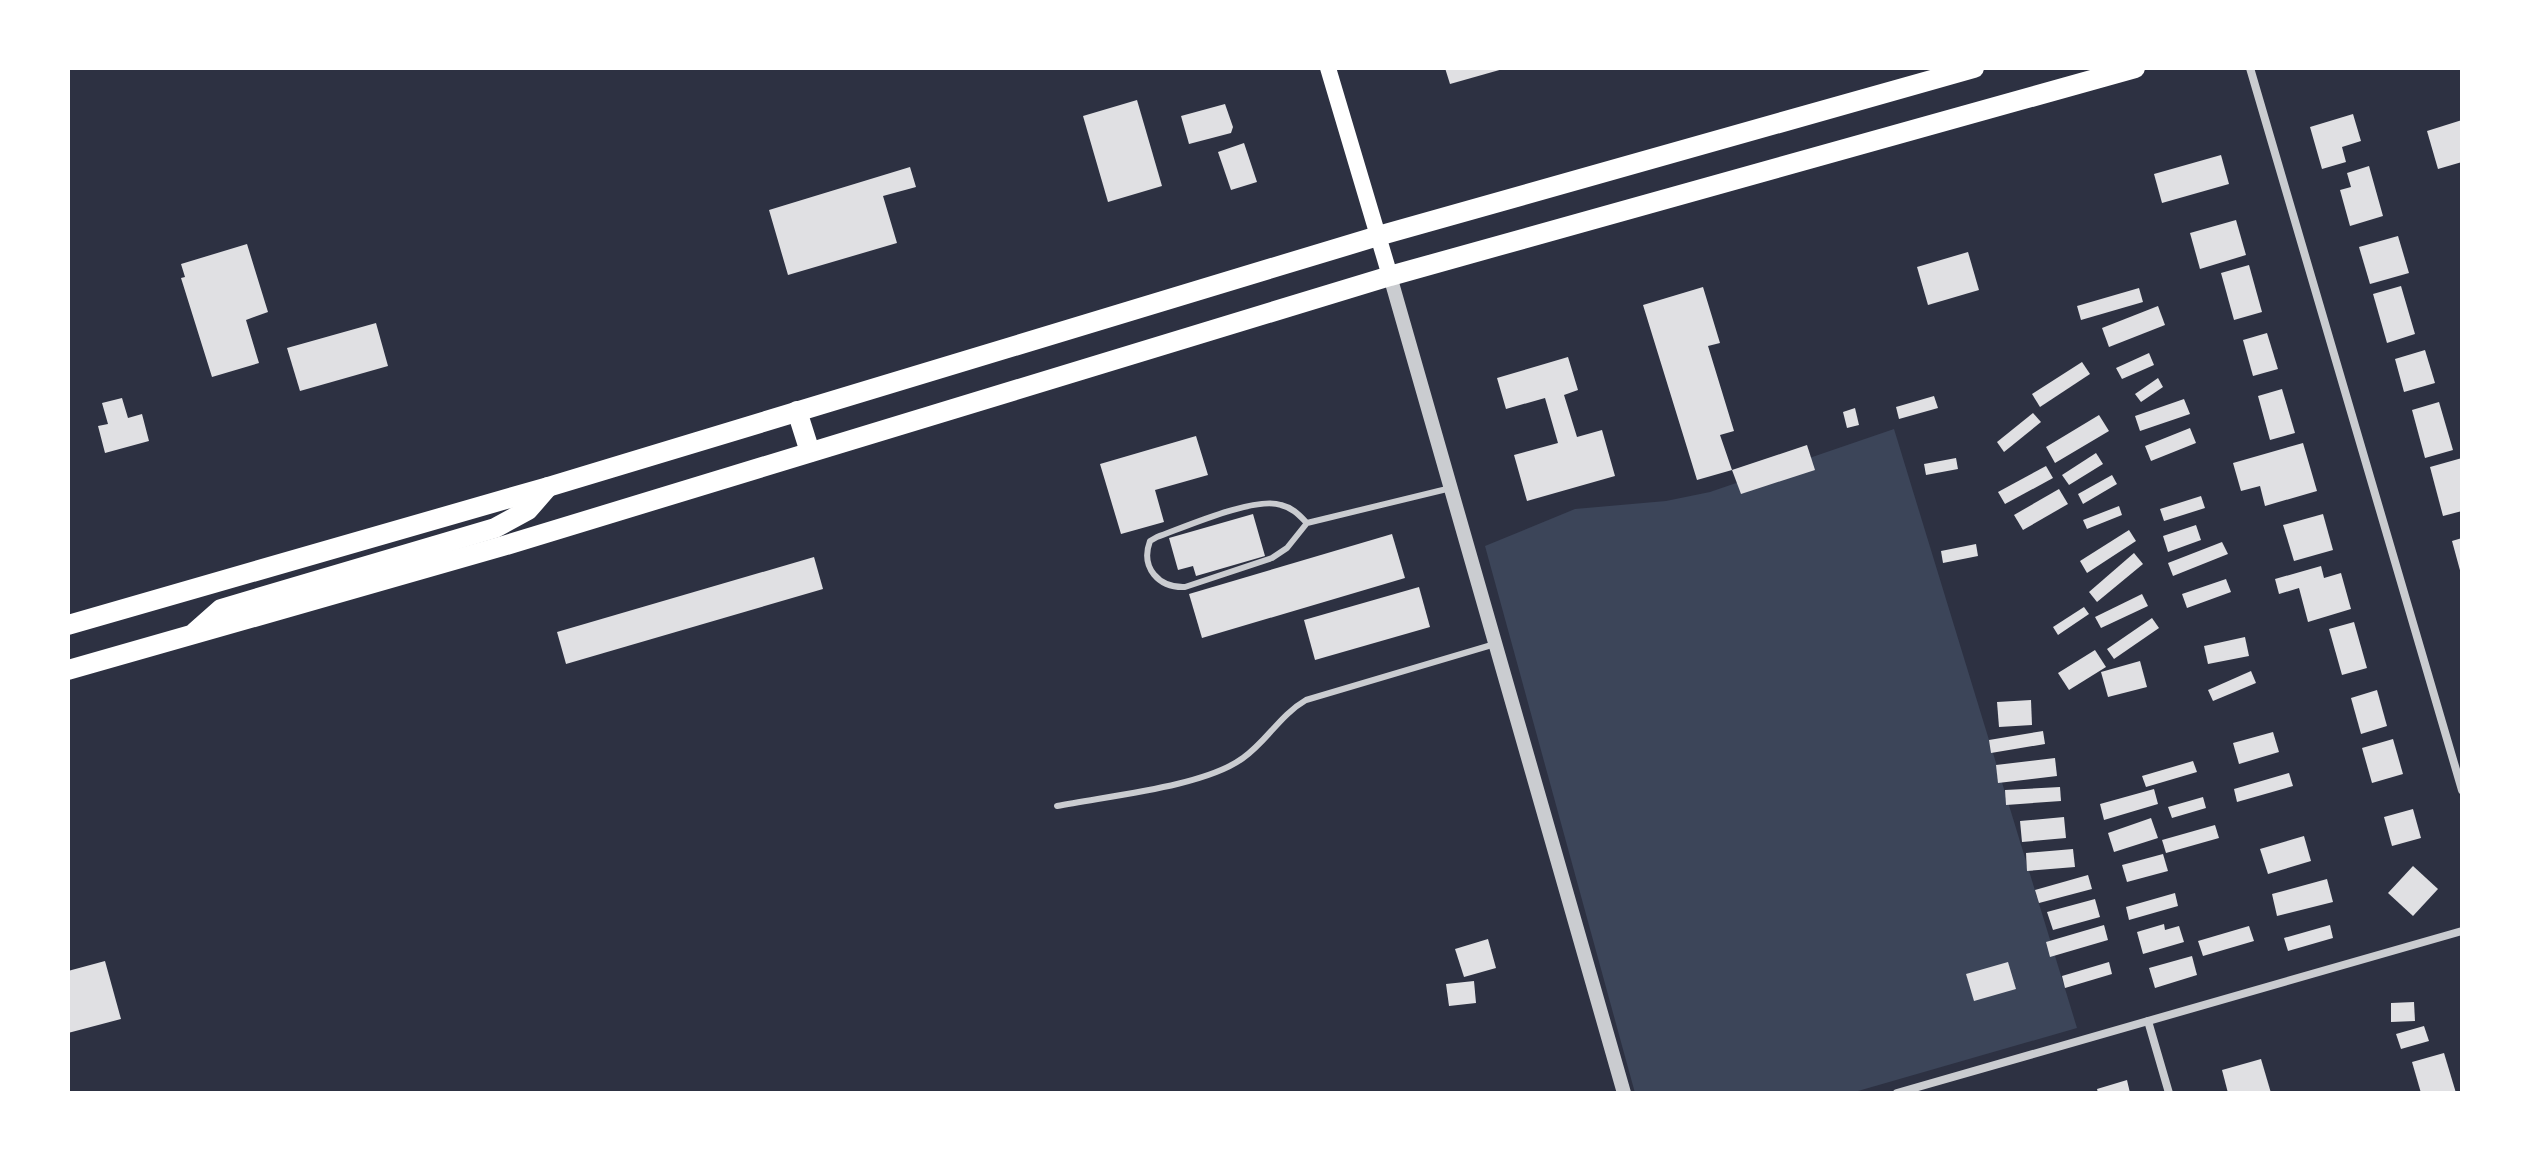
<svg xmlns="http://www.w3.org/2000/svg" width="2530" height="1161" font-family="'Titillium Web',sans-serif">
<rect width="100%" height="100%" fill="#2d3142"/>
<path fill="#3c4559" d="M1894,429l183,599 -226,65h-216l-150,-547 90,-37 91,-8 44,-9z"/>
<g fill="#e0e0e3">
<path d="M1445,68h58v1l-53,15z"/>
<path d="M1137,100l25,86 -54,16 -25,-86z"/>
<path d="M1225,104l8,23 -2,6 -42,11 -8,-28z"/>
<path d="M2353,114l8,27 -19,6 4,15 -24,7 -12,-42z"/>
<path d="M2462,120v42l-24,7 -11,-38z"/>
<path d="M1244,143l13,39 -26,8 -13,-38z"/>
<path d="M2221,155l8,29 -67,19 -8,-29z"/>
<path d="M2369,166l14,50 -33,10 -10,-36 11,-3 -4,-14z"/>
<path d="M910,167l6,20 -33,9 14,47 -109,32 -19,-65z"/>
<path d="M2236,220l10,35 -46,14 -10,-36z"/>
<path d="M2398,236l11,37 -39,11 -11,-37z"/>
<path d="M247,244l21,68 -22,8 13,43 -47,14 -31,-99 4,-1 -4,-13z"/>
<path d="M1968,252l11,38 -51,15 -11,-38z"/>
<path d="M2249,265l13,47 -28,8 -13,-47z"/>
<path d="M2401,286l14,48 -28,9 -14,-49z"/>
<path d="M1703,287l17,56 -12,3 26,85 -14,4 12,35 -35,10 -54,-175z"/>
<path d="M2139,288l4,14 -62,18 -4,-14z"/>
<path d="M2158,306l7,19 -56,22 -7,-19z"/>
<path d="M376,323l12,43 -88,25 -13,-43z"/>
<path d="M2267,333l11,36 -25,7 -10,-36z"/>
<path d="M2425,350l10,33 -31,9 -9,-33z"/>
<path d="M2149,353l5,12 -32,14 -6,-11z"/>
<path d="M1568,357l10,33 -14,5 13,42 25,-7 13,46 -88,25 -13,-46 44,-12 -13,-45 -39,11 -9,-31z"/>
<path d="M2082,362l8,12 -50,33 -8,-13z"/>
<path d="M2158,378l5,9 -22,15 -6,-8z"/>
<path d="M2282,389l13,44 -25,7 -12,-44z"/>
<path d="M1934,396l4,12 -39,11 -3,-12z"/>
<path d="M122,398l6,20 14,-4 7,27 -44,12 -7,-27 10,-2 -6,-21z"/>
<path d="M2184,399l6,15 -50,17 -5,-15z"/>
<path d="M2439,402l14,48 -28,8 -13,-48z"/>
<path d="M1855,408l4,17 -12,3 -4,-16z"/>
<path d="M2033,413l8,9 -37,30 -7,-10z"/>
<path d="M2099,415l10,16 -54,32 -9,-16z"/>
<path d="M2190,428l6,15 -45,18 -6,-15z"/>
<path d="M1196,436l12,39 -53,15 9,32 -43,12 -21,-70z"/>
<path d="M2303,443l14,48 -52,15 -5,-20 -19,5 -8,-28z"/>
<path d="M1807,445l8,25 -74,24 -9,-24z"/>
<path d="M2096,453l7,11 -34,21 -7,-10z"/>
<path d="M1956,458l2,11 -32,6 -2,-11z"/>
<path d="M2462,458v53l-19,5 -13,-49z"/>
<path d="M2046,466l7,12 -48,26 -7,-12z"/>
<path d="M2112,475l5,9 -34,20 -5,-10z"/>
<path d="M2059,489l9,15 -45,26 -9,-15z"/>
<path d="M2201,496l4,12 -41,13 -4,-12z"/>
<path d="M2119,506l3,9 -35,14 -4,-9z"/>
<path d="M1253,514l12,42 -69,20 -3,-10 -15,4 -9,-32z"/>
<path d="M2323,514l10,36 -39,11 -11,-36z"/>
<path d="M2196,525l5,15 -33,12 -5,-16z"/>
<path d="M2129,530l7,11 -49,32 -7,-12z"/>
<path d="M1392,534l13,44 -203,60 -13,-44z"/>
<path d="M2462,538v36h-1l-9,-33z"/>
<path d="M2222,542l6,12 -55,22 -5,-13z"/>
<path d="M1976,544l2,12 -35,7 -2,-12z"/>
<path d="M2134,553l9,11 -46,38 -8,-10z"/>
<path d="M814,557l9,32 -257,75 -9,-32z"/>
<path d="M2321,566l3,12 17,-5 10,36 -43,13 -9,-34 -20,6 -4,-15z"/>
<path d="M2226,579l5,13 -44,16 -5,-14z"/>
<path d="M1419,587l11,40 -115,33 -11,-40z"/>
<path d="M2142,594l6,12 -47,22 -6,-11z"/>
<path d="M2084,607l5,7 -31,21 -5,-8z"/>
<path d="M2152,618l7,10 -45,31 -7,-10z"/>
<path d="M2354,622l13,46 -25,7 -13,-46z"/>
<path d="M2245,637l4,19 -41,8 -4,-18z"/>
<path d="M2095,650l11,17 -37,23 -11,-17z"/>
<path d="M2140,661l7,26 -39,10 -7,-25z"/>
<path d="M2251,671l5,12 -43,18 -5,-11z"/>
<path d="M2377,690l10,36 -26,8 -10,-36z"/>
<path d="M2031,700l1,25 -33,2 -2,-25z"/>
<path d="M2043,731l2,13 -54,9 -2,-13z"/>
<path d="M2273,732l6,20 -40,12 -6,-21z"/>
<path d="M2393,739l10,35 -31,9 -10,-35z"/>
<path d="M2055,758l2,18 -59,7 -2,-18z"/>
<path d="M2193,761l4,11 -51,15 -4,-11z"/>
<path d="M2289,773l4,13 -56,16 -3,-13z"/>
<path d="M2060,787l1,14 -55,4 -1,-15z"/>
<path d="M2154,789l4,15 -54,16 -4,-16z"/>
<path d="M2203,797l3,11 -34,10 -4,-11z"/>
<path d="M2413,809l8,29 -29,8 -8,-29z"/>
<path d="M2064,817l2,21 -44,4 -2,-21z"/>
<path d="M2151,818l7,20 -44,14 -6,-19z"/>
<path d="M2215,825l4,13 -53,15 -4,-13z"/>
<path d="M2304,836l7,25 -43,13 -8,-25z"/>
<path d="M2073,849l2,18 -48,4 -1,-18z"/>
<path d="M2163,854l5,17 -41,11 -5,-17z"/>
<path d="M2413,866l25,23 -25,27 -25,-23z"/>
<path d="M2088,875l4,14 -53,14 -4,-13z"/>
<path d="M2327,879l6,23 -56,14 -5,-22z"/>
<path d="M2175,893l3,13 -49,14 -3,-13z"/>
<path d="M2095,899l5,18 -47,13 -6,-18z"/>
<path d="M2164,924l1,6 14,-4 5,16 -41,12 -6,-22z"/>
<path d="M2104,925l4,15 -58,17 -4,-15z"/>
<path d="M2330,925l3,13 -45,13 -4,-13z"/>
<path d="M2249,926l5,15 -51,15 -5,-15z"/>
<path d="M1488,939l8,29 -32,9 -9,-28z"/>
<path d="M2192,956l5,19 -42,13 -6,-20z"/>
<path d="M105,961l16,58 -53,14v-62z"/>
<path d="M2008,962l8,27 -42,12 -8,-27z"/>
<path d="M2109,962l3,12 -47,14 -3,-12z"/>
<path d="M1474,981l2,22 -27,3 -3,-22z"/>
<path d="M2414,1002l1,19 -24,1v-19z"/>
<path d="M2424,1026l5,15 -28,8 -5,-15z"/>
<path d="M2444,1053l12,40h-35l-9,-31z"/>
<path d="M2261,1059l10,34h-43l-6,-23z"/>
<path d="M2127,1080l3,13h-32l-1,-4z"/>
</g>
<g fill="none" stroke-linecap="round" stroke-linejoin="round">
<g stroke="#caccd0" stroke-width="6">
<path d="M1307,523c-8,-8 -14,-15 -26,-18 -26,-9 -96,22 -124,32l-7,4c-10,27 9,47 35,46l87,-29 15,-10 20,-25 144,-35"/>
<path d="M1057,806c49,-10 147,-19 186,-48 24,-17 37,-43 63,-58l189,-56"/>
</g>
<g stroke="#caccd0" stroke-width="8">
<path d="M2250,68l212,722"/>
<path d="M2148,1021l21,72"/>
<path d="M1897,1093l565,-162"/>
</g>
<path stroke="#caccd0" stroke-width="14" d="M1390,276l234,817"/>
<path stroke="#fff" stroke-width="16" d="M1328,68l62,208"/>
<g stroke="#fff" stroke-width="20">
<path d="M797,411l13,41"/>
<path d="M68,625l480,-138 830,-251 596,-168"/>
<path d="M195,632l26,-23 274,-81 33,-18 20,-23"/>
<path d="M68,670l435,-124 887,-270 745,-208"/>
</g>
</g>
<rect width="2530" height="1161" fill="none" stroke="#ffffff" stroke-width="140"/>
</svg>
